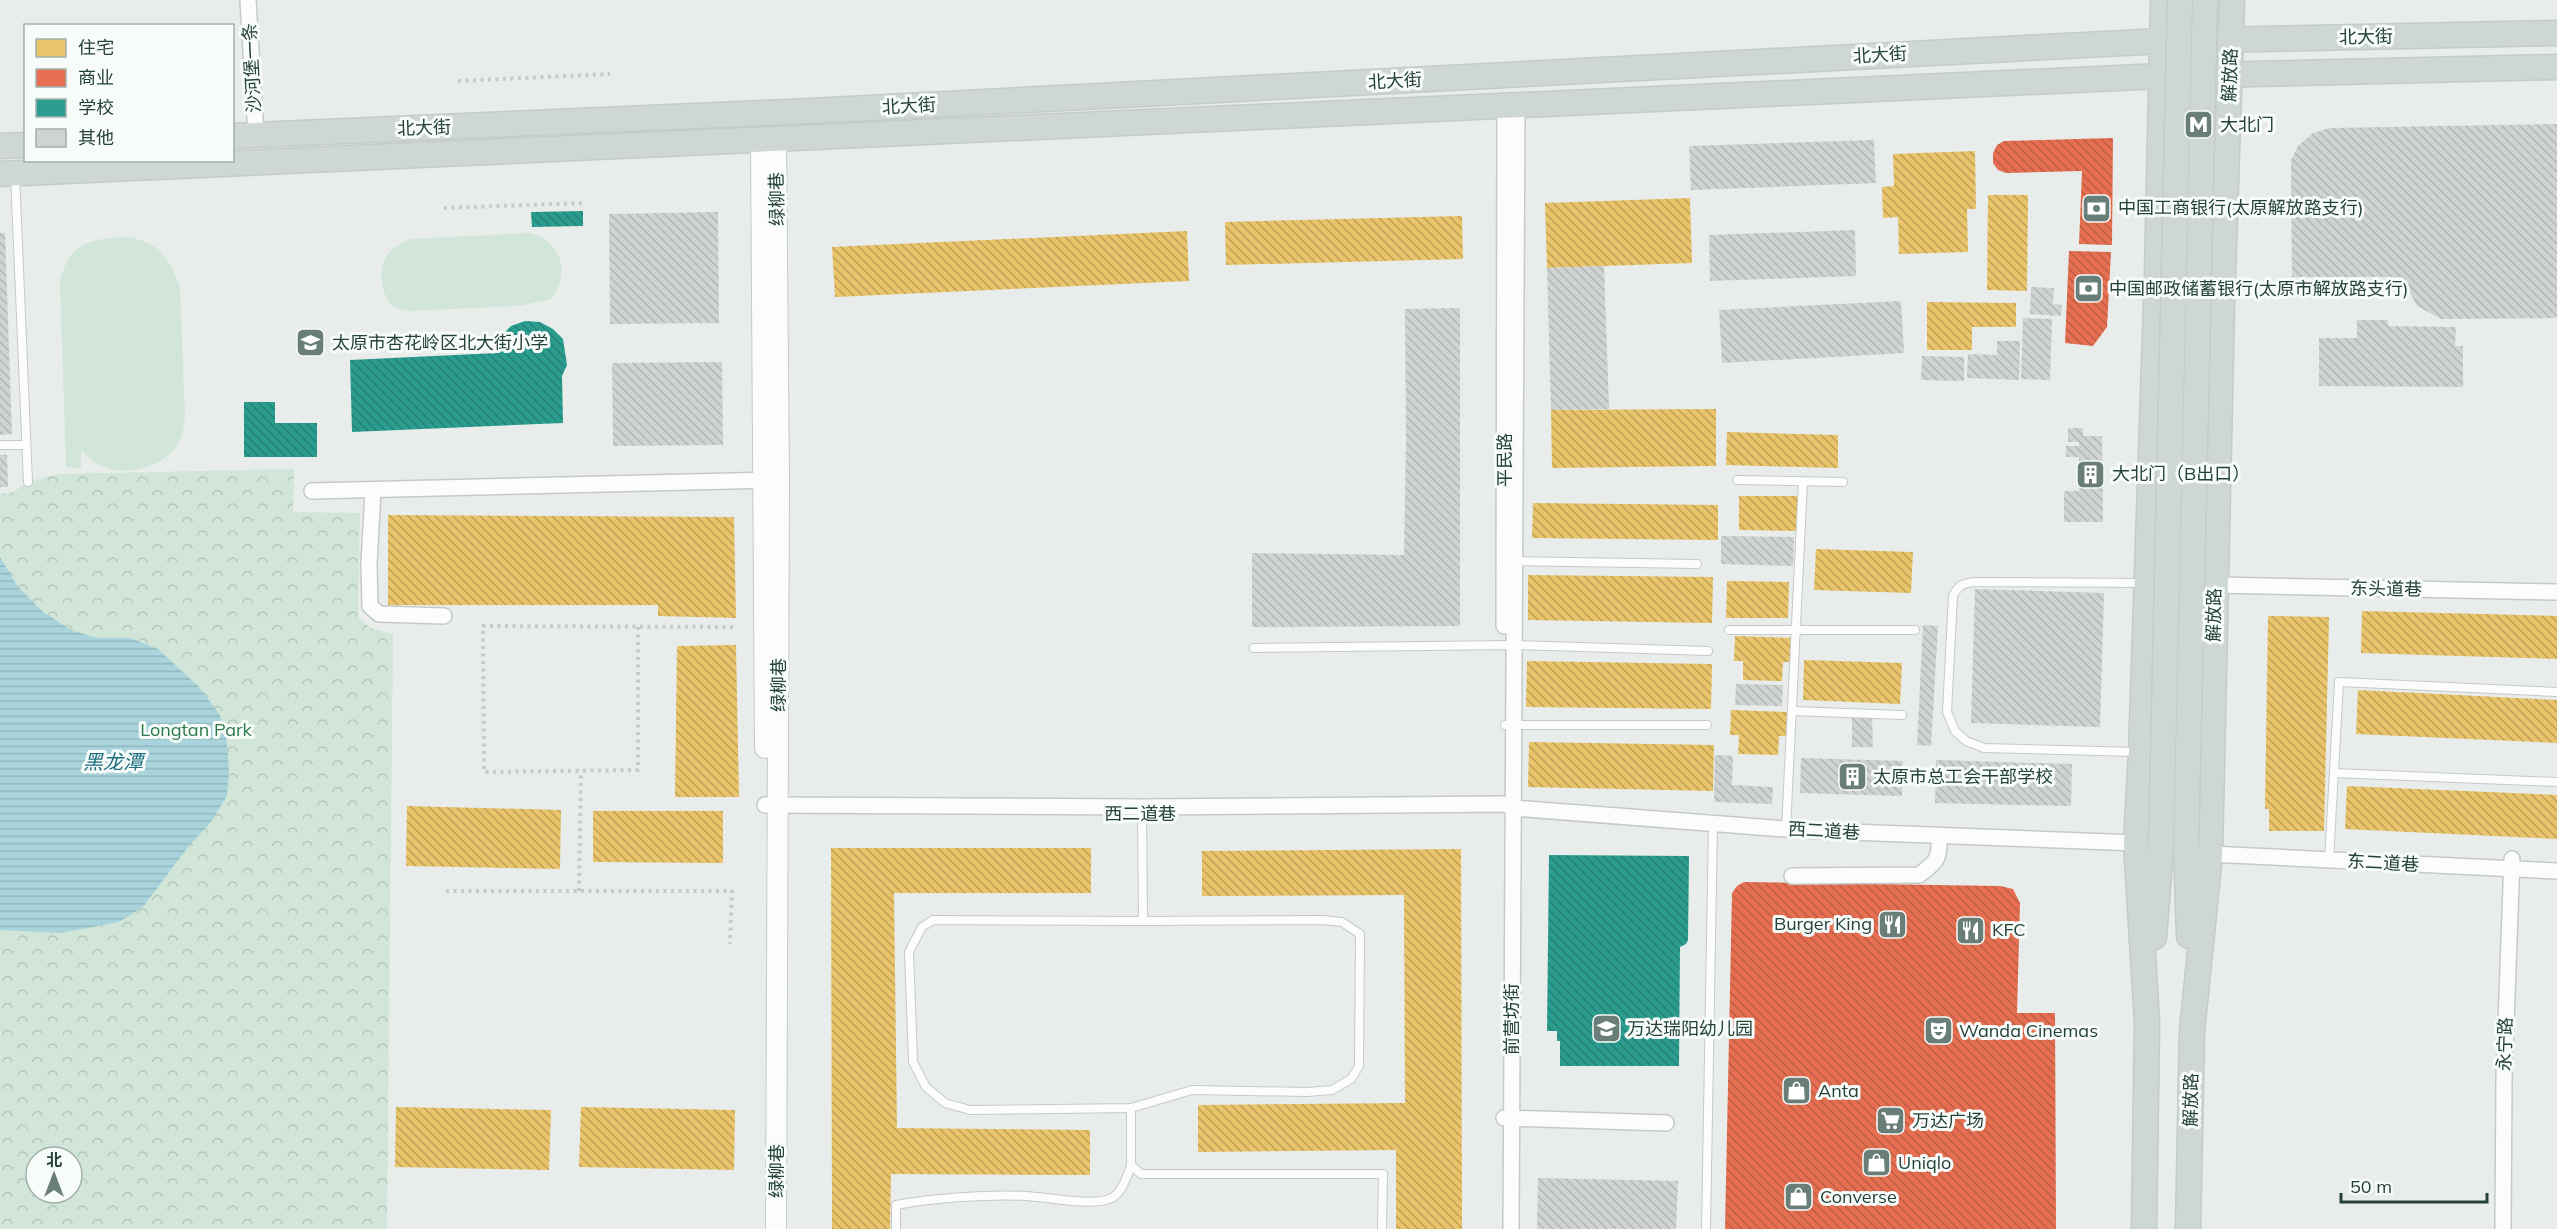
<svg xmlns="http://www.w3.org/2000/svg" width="2557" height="1229" font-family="Mulish,'Noto Sans SC',sans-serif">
<defs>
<pattern id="park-crowns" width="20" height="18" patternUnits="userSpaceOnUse" patternTransform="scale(1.5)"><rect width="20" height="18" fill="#d1e6d8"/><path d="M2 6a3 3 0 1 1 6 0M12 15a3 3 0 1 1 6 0" fill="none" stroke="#b3c6ba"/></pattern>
<pattern id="water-rules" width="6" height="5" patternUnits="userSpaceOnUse" patternTransform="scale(1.5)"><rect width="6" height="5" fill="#a9d4db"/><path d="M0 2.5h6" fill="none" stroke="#91b7bd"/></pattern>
<pattern id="homes-back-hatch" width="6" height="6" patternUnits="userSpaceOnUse" patternTransform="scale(1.5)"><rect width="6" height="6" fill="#e9c46a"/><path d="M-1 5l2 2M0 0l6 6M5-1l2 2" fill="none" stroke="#bda158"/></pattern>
<pattern id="shops-back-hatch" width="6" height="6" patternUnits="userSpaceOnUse" patternTransform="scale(1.5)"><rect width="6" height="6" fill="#e76f51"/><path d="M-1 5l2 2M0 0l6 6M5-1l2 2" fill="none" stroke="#bb5d44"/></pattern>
<pattern id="schools-back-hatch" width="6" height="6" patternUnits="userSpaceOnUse" patternTransform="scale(1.5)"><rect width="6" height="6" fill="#2a9d8f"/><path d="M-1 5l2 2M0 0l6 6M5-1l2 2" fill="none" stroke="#248276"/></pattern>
<pattern id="building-back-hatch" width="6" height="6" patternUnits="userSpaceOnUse" patternTransform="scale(1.5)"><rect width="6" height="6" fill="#cfd4d2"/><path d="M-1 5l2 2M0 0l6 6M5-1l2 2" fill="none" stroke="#b2b7b5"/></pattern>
</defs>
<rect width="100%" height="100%" fill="#e8edeb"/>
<path fill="url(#park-crowns)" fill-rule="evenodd" d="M294,469l-1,43 67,1 -2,104 12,11 23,6 -6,595h-387v-735l13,-2 15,-10 30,-8zM36,1157h36v36h-36z"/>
<g fill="#d1e6d8">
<path d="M530,233c32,8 41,41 21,66l-33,7 -107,5c-4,-1 -10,-1 -14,-3 -15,-6 -19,-34 -13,-47 5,-11 15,-17 25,-22z"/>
<path d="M128,237c31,5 42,22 52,51l5,127c-1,11 -2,23 -9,32 -16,21 -53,31 -77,18 -7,-4 -13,-10 -18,-15v18l-15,-1 -6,-184c7,-40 32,-45 68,-46z"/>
</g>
<path fill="url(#water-rules)" d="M0,557l18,30 25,25 28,18 26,8h33l28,11 40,37 22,29 7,27 2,29 -2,25 -17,27 -22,24 -45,60 -24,15 -58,11 -61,-3z"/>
<g fill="url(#homes-back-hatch)">
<path d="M1975,151l1,58h-9l1,43 -69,2 -1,-37 -15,1 -1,-31 12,-1 -1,-32z"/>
<path d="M1988,195h40l-1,96 -40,-1z"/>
<path d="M1690,198l2,65 -145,5 -2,-65z"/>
<path d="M1462,216l1,43 -237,6 -1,-43z"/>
<path d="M1187,231l2,50 -354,16 -3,-50z"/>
<path d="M1927,302l89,1v24h-44v23h-45z"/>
<path d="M1716,409v57l-164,2 -1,-58z"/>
<path d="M1727,432l111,3v33l-112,-3z"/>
<path d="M1739,496h59v35l-59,-1z"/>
<path d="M1533,503l185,2v35l-186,-2z"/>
<path d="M388,515l346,2 2,101 -78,-2v-11h-270z"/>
<path d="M1816,549l97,3 -2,41 -97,-3z"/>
<path d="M1528,575l185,2 -1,46 -184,-3z"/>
<path d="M1727,581l62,1 -1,36h-62z"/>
<path d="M2362,611l195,5v43l-196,-6z"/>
<path d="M2268,616l61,1 -5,214h-55v-22h-4z"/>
<path d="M1735,636l57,2v24h-9l-1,19 -39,-1v-19h-9z"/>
<path d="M736,645l3,152h-64l2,-151z"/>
<path d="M1804,660l98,3 -2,41 -97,-4z"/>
<path d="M1527,661l185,3 -1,45 -185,-2z"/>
<path d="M2358,690l199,10v43l-201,-9z"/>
<path d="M1731,710l57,2 -1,24h-8l-1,19 -40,-1 1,-19h-9z"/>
<path d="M1529,742l185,3 -1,46 -185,-4z"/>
<path d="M2347,786l210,9v44l-212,-10z"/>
<path d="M407,806l154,4 -1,59 -154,-3z"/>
<path d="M593,811h130v52l-130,-1z"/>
<path d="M831,848h260v45h-197l3,235 193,2v45l-199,-1 -1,55h-58z"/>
<path d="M1461,849l1,380h-66v-79l-198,2v-47l207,-2 -1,-208 -202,1v-45z"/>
<path d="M396,1107l155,3 -2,60 -154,-3z"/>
<path d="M581,1107l154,3 -1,60 -155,-3z"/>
</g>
<g fill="url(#shops-back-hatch)">
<path d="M2113,138l-1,107 -33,-1 3,-73 -76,2 -8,-3 -5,-7v-10l4,-8 7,-4z"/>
<path d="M2069,251l42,1 -4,75 -14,19 -28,-3z"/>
<path d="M1744,882l256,4 13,3 7,14 -3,110h38l1,216h-331l7,-336 5,-7z"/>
</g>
<g fill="url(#schools-back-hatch)">
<path d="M583,211v15l-51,1 -1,-15z"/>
<path d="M525,321l15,1 13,7 10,10 4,26 -5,11 1,47 -211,9 -2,-72 147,-7 3,-16 11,-11z"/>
<path d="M244,402h31v21h42v34h-73z"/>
<path d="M1549,855l140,1 -1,84 -2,4 -6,3 -1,119h-119v-25h-3v-10h-10z"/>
</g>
<g fill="url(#building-back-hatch)">
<path d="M2557,124v194l-116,1 -24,-13 -15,-29h-110l-1,-117 7,-14 15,-13 17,-5z"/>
<path d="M1874,140l2,43 -185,7 -2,-44z"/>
<path d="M718,212l1,111 -109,1 -1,-110z"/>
<path d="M1855,230l1,46 -146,5 -1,-46z"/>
<path d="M0,233h5l7,201 -12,1z"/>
<path d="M1604,266l5,143 -58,1 -4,-142z"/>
<path d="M2031,287l23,1 -1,16 9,1 -1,11 -31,-2z"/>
<path d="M1901,301l3,52 -182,10 -3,-53z"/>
<path d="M1460,308v318l-208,1v-74l152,2 2,-114 -1,-132z"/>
<path d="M2023,318l29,1 -2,61 -29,-1z"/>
<path d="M2357,320h31v6l68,1 -1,19h8v41l-144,-1v-48h38z"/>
<path d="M1997,341h23l-1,39 -52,-2 1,-24 29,1z"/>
<path d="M1922,356l42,1v24l-43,-1z"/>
<path d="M722,362l1,83 -110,1 -1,-83z"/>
<path d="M2068,428h15v8h19l1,86h-39v-31h15v-34h-13v-11h13v-4h-11z"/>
<path d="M0,455h7l1,32h-8z"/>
<path d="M1721,536l73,1 -1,29 -72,-2z"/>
<path d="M1975,589l129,4 -4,134 -129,-4z"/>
<path d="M1923,625l15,1 -7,120 -14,-1z"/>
<path d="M1736,684l47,1 -1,21 -47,-1z"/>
<path d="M1852,718h20l1,29h-21z"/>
<path d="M1715,755l18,1 -1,29 41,2 -1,17 -58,-2z"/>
<path d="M1801,758l102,3 -1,35 -102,-3z"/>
<path d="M1936,760l136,4 -1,42 -136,-3z"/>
<path d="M1538,1178l140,3 -2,48h-139z"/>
</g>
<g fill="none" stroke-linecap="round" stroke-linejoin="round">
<defs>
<g id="service">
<path d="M15,175l13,307"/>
<path d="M0,445h26"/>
<path d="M1737,480l106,2"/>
<path d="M1513,561l184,3"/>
<path d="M1729,630h186"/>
<path d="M1254,648l260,-3 194,6"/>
<path d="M1792,711l110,4"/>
<path d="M1505,725h202"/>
<path d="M2137,752l-153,-4 -18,-7 -11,-10 -8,-19 6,-116c5,-11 11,-13 22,-14l169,1"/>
<path d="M2334,773l223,9"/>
<path d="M1142,807l1,114 -210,-1 -11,7 -13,25 4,110 13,25 19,16 25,7 161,-2 61,-18 115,2 25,-2 19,-11 8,-13 1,-132 -18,-12 -19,-2 -180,1"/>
<path d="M1786,829l17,-347"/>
<path d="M2329,860l10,-178 218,10"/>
<path d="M1131,1108v57l10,9h242l-1,55"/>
<path d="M896,1229v-24c37,-7 92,-11 130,-9 20,1 66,10 83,3 13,-4 18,-23 22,-34"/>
<path d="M1706,1229l7,-405"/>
</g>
<g id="minor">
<path d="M248,0l8,135"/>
<path d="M373,490l-4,74 1,42 9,8 65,2"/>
<path d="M312,491l462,-11"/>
<path d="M2215,585l342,7"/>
<path d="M1504,626l1,-519"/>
<path d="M765,805l377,2 362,-3 9,4 285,22 338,13"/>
<path d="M2210,854l347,17"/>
<path d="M1792,876l127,-1c17,-13 21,-15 20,-37"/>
<path d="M1504,1118l162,5"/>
<path d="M1511,1229l6,-1122"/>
<path d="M2503,1229l1,-152 8,-218"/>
</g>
<g id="tertiary">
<path d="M776,141l3,339 -3,749"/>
<path d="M761,142l4,606"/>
</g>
<g id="primary">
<path d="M232,136l579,-25 1351,-70 395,-8"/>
<path d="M0,146l26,-1"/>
<path d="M0,174l2162,-98 395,-9"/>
<path d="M2186,847l3,89"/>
<path d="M2154,937l7,-90"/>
<path d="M2144,1229l3,-207 -11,-179 5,-91 16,-478 6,-274"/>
<path d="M2188,1229l4,-198 18,-177 12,-550 10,-304"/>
</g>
</defs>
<use href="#service" stroke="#c5cac8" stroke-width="10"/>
<use href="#minor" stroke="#c5cac8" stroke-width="18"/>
<use href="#tertiary" stroke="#c5cac8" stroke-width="22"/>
<use href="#primary" stroke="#c3ccc9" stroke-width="27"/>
<g stroke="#c3ccca" stroke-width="4" stroke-dasharray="3 4.5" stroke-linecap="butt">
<path d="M458,81l152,-7"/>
<path d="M444,208l139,-5"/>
<path d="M638,627v143l-154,2 -1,-146 253,1"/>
<path d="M446,891h286l-2,53"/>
<path d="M579,891l2,-120"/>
</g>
<use href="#service" stroke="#fcfcfc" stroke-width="8"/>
<use href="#minor" stroke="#fcfcfc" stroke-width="15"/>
<use href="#tertiary" stroke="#fcfcfc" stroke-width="20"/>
<use href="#primary" stroke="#cfd7d5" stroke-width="24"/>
<defs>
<g id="primary-bridge">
<path d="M2161,847l19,-847"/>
<path d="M2186,847l19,-847"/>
</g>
</defs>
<use href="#primary-bridge" stroke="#c3ccc9" stroke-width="27" stroke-linecap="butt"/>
<use href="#primary-bridge" stroke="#cfd7d5" stroke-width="24"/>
</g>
<defs>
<symbol id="metro-square" viewBox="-11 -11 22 22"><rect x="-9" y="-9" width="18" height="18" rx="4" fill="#697e78" stroke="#f7fbf9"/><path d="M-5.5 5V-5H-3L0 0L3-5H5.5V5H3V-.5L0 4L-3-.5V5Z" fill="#fff"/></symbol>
<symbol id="bank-square" viewBox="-11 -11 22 22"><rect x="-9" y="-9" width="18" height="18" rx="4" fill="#697e78" stroke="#f7fbf9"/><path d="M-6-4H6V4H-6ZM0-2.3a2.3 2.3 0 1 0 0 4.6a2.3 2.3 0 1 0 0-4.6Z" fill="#fff"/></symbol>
<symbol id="school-square" viewBox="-11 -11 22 22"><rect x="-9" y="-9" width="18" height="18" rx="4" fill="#697e78" stroke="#f7fbf9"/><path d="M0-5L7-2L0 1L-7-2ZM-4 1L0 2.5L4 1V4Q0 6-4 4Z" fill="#fff"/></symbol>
<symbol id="building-square" viewBox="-11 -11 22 22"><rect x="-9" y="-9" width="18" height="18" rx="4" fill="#697e78" stroke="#f7fbf9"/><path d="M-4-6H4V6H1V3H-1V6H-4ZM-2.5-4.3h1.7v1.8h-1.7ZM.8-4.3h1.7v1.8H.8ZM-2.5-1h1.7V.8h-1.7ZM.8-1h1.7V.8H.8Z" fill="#fff"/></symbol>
<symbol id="restaurant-square" viewBox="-11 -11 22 22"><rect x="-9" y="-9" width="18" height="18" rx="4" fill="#697e78" stroke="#f7fbf9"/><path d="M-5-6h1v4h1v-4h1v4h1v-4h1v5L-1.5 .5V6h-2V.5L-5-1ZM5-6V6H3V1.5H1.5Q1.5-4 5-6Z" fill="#fff"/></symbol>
<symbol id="theatre-square" viewBox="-11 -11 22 22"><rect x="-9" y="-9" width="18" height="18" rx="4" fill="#697e78" stroke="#f7fbf9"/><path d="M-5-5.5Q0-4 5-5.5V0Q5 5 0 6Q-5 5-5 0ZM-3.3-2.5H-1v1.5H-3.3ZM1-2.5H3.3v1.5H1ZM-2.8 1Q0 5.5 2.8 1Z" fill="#fff"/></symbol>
<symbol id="shop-square" viewBox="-11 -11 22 22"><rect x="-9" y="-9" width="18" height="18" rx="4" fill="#697e78" stroke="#f7fbf9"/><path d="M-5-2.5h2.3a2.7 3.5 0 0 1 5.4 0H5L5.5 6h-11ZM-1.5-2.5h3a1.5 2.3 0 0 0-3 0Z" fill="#fff"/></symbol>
<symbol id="supermarket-square" viewBox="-11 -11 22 22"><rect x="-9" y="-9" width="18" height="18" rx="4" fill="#697e78" stroke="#f7fbf9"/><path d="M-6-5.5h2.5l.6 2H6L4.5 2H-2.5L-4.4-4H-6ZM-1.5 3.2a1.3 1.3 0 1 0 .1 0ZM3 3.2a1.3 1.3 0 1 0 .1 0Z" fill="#fff"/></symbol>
</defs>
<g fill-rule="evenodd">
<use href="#metro-square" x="2182" y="108" width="33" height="33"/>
<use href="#bank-square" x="2080" y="192" width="33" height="33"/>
<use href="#bank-square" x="2072" y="272" width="33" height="33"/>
<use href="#school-square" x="294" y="326" width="33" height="33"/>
<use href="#building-square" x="2074" y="458" width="33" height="33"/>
<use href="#building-square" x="1836" y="760" width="33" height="33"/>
<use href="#restaurant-square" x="1876" y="908" width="33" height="33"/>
<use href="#restaurant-square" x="1954" y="914" width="33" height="33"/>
<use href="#school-square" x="1590" y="1012" width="33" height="33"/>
<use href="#theatre-square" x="1922" y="1014" width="33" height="33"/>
<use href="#shop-square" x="1780" y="1074" width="33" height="33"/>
<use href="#supermarket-square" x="1874" y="1104" width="33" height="33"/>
<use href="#shop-square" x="1860" y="1146" width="33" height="33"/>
<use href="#shop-square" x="1782" y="1180" width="33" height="33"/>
</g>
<g text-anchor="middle" stroke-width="6" stroke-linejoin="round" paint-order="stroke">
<g font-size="18" fill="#24423a" stroke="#f7fbf9">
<text transform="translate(2366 37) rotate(-1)" y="6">北大街</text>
<text transform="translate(1880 55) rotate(-3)" y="6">北大街</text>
<text transform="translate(252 68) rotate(-93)" y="6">沙河堡一条</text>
<text transform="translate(2230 75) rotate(-88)" y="6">解放路</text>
<text transform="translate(1395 81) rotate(-3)" y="6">北大街</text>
<text transform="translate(909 106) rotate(-3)" y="6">北大街</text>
<text transform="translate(424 128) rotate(-2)" y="6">北大街</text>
<text transform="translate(777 199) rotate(-91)" y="6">绿柳巷</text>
<text transform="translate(1505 460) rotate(-90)" y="6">平民路</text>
<text transform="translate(2386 589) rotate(1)" y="6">东头道巷</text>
<text transform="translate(2214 615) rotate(-89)" y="6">解放路</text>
<text transform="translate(779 685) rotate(-90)" y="6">绿柳巷</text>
<text x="1140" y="820">西二道巷</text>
<text transform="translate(1824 831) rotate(3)" y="6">西二道巷</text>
<text transform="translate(2383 863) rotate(3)" y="6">东二道巷</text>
<text transform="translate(1512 1019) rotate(-90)" y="6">前营坊街</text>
<text transform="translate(2505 1044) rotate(-88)" y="6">永宁路</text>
<text transform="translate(2191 1100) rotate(-89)" y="6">解放路</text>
<text transform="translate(777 1171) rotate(-90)" y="6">绿柳巷</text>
</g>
<g font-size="18" fill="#24423a" stroke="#f7fbf9" text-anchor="start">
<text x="2220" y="131">大北门</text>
<text x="2118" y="214">中国工商银行(太原解放路支行)</text>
<text x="2109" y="295">中国邮政储蓄银行(太原市解放路支行)</text>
<text x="332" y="349">太原市杏花岭区北大街小学</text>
<text x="2112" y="480">大北门（B出口）</text>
<text x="1873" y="783">太原市总工会干部学校</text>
<text x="1872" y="930" text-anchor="end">Burger King</text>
<text x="1992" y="936">KFC</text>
<text x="1627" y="1035">万达瑞阳幼儿园</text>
<text x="1959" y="1037">Wanda Cinemas</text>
<text x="1818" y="1097">Anta</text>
<text x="1912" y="1127">万达广场</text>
<text x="1898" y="1169">Uniqlo</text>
<text x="1820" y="1203">Converse</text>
</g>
<g font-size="18" fill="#2d7a4b" stroke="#f7fbf9">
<text x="196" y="736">Longtan Park</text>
</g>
<g font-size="20" font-style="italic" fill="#1c6f80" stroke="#f7fbf9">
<text x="113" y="769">黑龙潭</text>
</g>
</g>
<rect x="24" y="24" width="210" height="138" fill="#f7fbf9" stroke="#a3b1ad" stroke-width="1.5"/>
<rect x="36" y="39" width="30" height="18" fill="#e9c46a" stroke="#a3b1ad" stroke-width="1.5"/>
<text x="78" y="54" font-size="18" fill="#24423a">住宅</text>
<rect x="36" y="69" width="30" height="18" fill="#e76f51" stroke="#a3b1ad" stroke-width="1.5"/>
<text x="78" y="84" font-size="18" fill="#24423a">商业</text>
<rect x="36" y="99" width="30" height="18" fill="#2a9d8f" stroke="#a3b1ad" stroke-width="1.5"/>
<text x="78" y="114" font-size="18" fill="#24423a">学校</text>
<rect x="36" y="129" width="30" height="18" fill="#cfd4d2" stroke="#a3b1ad" stroke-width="1.5"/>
<text x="78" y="144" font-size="18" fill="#24423a">其他</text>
<g transform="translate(54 1175)"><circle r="28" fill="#f7fbf9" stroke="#a3b1ad" stroke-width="1.5"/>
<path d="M0-4.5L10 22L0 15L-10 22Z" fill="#697e78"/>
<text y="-9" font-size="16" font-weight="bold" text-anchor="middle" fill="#24423a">北</text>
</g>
<path d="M2341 1193v9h146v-9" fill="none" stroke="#24423a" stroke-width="3"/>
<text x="2350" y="1193" font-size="18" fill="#24423a" stroke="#f7fbf9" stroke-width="4.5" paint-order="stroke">50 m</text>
</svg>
